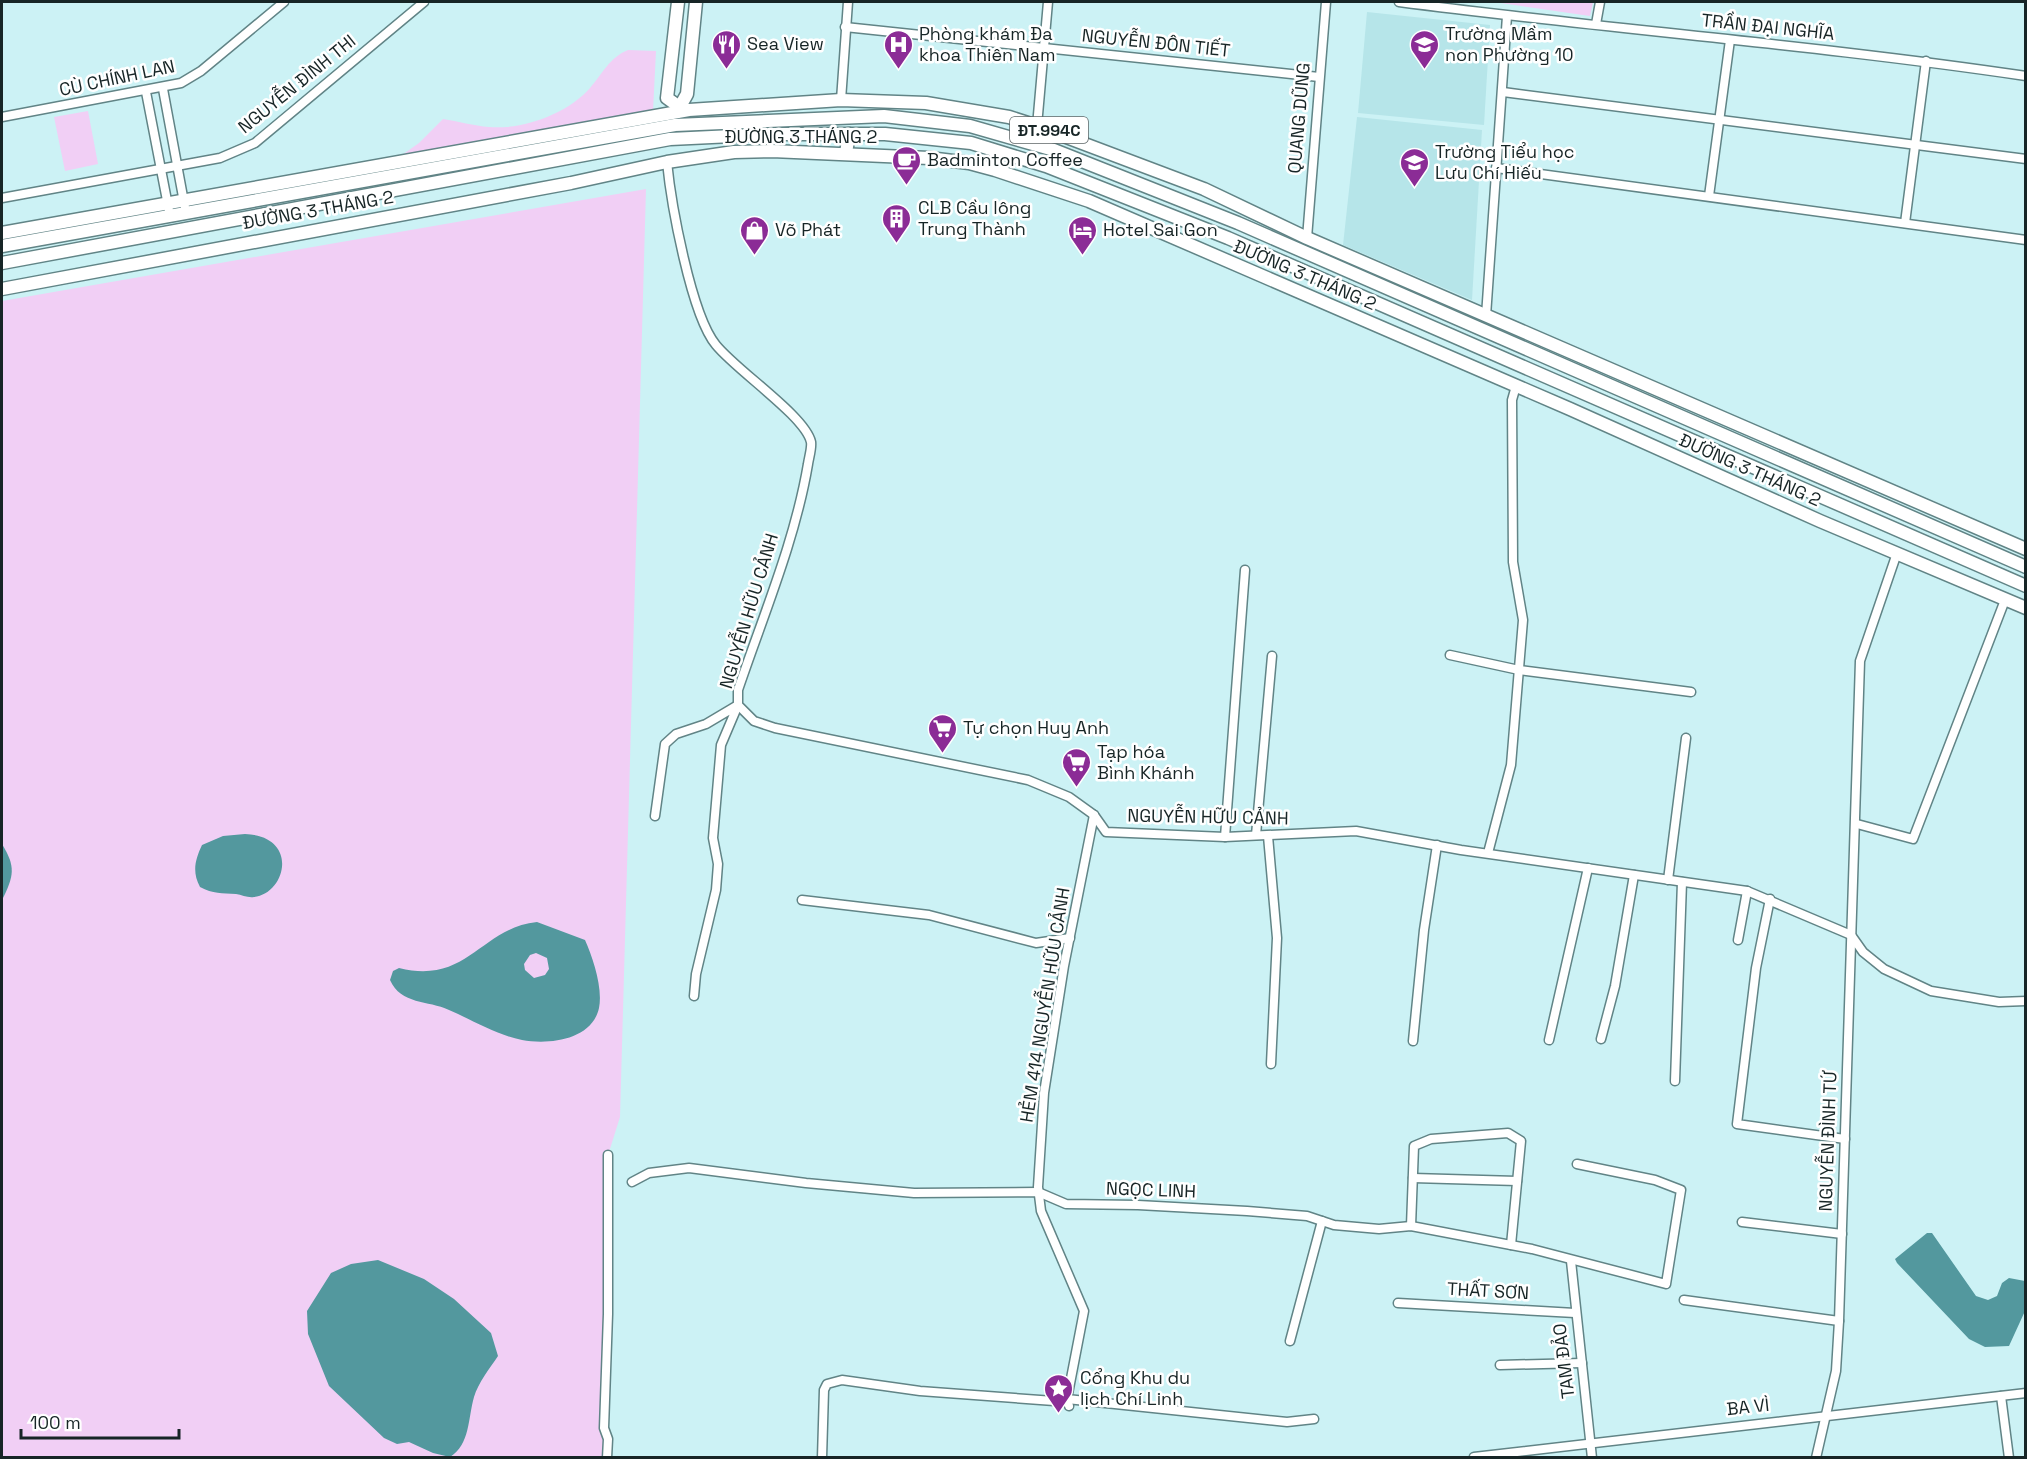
<svg xmlns="http://www.w3.org/2000/svg" width="2027" height="1459" font-family="'Space Grotesk',sans-serif">
<rect width="100%" height="100%" fill="#ccf2f5"/>
<g fill="#b6e5e9">
<path d="M1367,12l123,13 -6,100 -126,-12z"/>
<path d="M1357,117l125,13 -10,170 -129,-55z"/>
</g>
<g fill="#f1cff5">
<path d="M1494,2h99l-3,14z"/>
<path d="M628,50l28,1 -3,60 -261,51 27,-19 24,-24c15,2 31,7 46,8 34,3 78,-13 101,-39 12,-14 20,-31 38,-38z"/>
<path d="M88,111l10,53 -33,7 -11,-54z"/>
<path d="M646,189l-26,928 -11,35 -6,305 -601,1v-1157z"/>
</g>
<g fill="#53989e" fill-rule="evenodd">
<path d="M245,834c55,2 41,60 9,63 -6,1 -12,-2 -18,-3 -14,-1 -23,0 -36,-7 -8,-15 -5,-27 2,-42l21,-9z"/>
<path d="M2,844c14,23 12,32 0,56z"/>
<path d="M537,922l48,18c8,18 18,48 14,68 -7,32 -50,37 -77,32 -25,-5 -50,-20 -73,-30 -21,-10 -48,-5 -59,-30l3,-9 6,-3c69,17 81,-40 138,-46zM536,953l11,5 2,11 -4,6 -11,3 -9,-8 -1,-6 6,-9z"/>
<path d="M1927,1233h5l44,63 12,4 9,-4 5,-13 7,-5 16,3v30l-16,35 -24,1 -16,-8 -72,-76 -2,-4z"/>
<path d="M378,1260l46,19 30,20 37,34 7,23c-8,12 -20,27 -24,41 -6,21 -4,48 -24,60l-17,-4 -24,-11 -12,2 -13,-6 -55,-52 -21,-52 -1,-23 24,-38 20,-9z"/>
</g>
<g fill="none" stroke-linecap="round" stroke-linejoin="round">
<defs>
<g id="street">
<path d="M1399,2c208,27 418,43 627,74"/>
<path d="M1596,24l4,-22"/>
<path d="M845,27l474,50"/>
<path d="M163,89l23,124"/>
<path d="M146,92l24,124"/>
<path d="M1503,92l523,67"/>
<path d="M841,100l7,-98"/>
<path d="M2,117l179,-34 20,-12 83,-69"/>
<path d="M1037,126l11,-124"/>
<path d="M667,162c4,41 24,153 49,183 21,26 89,71 95,97 1,6 -2,15 -3,22 -13,77 -45,152 -70,226v15l16,16 21,7 253,52 41,17 25,18 12,17 119,5 131,-6 105,19 286,41 104,44 12,17 21,17 47,22 68,11 27,-1"/>
<path d="M1496,168l530,72"/>
<path d="M1709,196l21,-156"/>
<path d="M2,198l218,-40 35,-15 169,-141"/>
<path d="M1905,223l21,-162"/>
<path d="M1307,238l19,-236"/>
<path d="M1486,316l21,-300"/>
<path d="M1450,655l69,15 172,22"/>
<path d="M655,816l10,-72 11,-10 30,-10 32,-19 -17,40 -8,93 5,26 -2,26 -20,84 -2,22"/>
<path d="M1857,824l56,15 92,-239"/>
<path d="M1256,835l16,-179"/>
<path d="M1268,836l9,102 -6,126"/>
<path d="M1225,837l20,-267"/>
<path d="M1488,853l23,-88 12,-145 -10,-58 -1,-162 4,-14"/>
<path d="M1668,880l18,-142"/>
<path d="M1770,899l-14,69 -19,156 108,15"/>
<path d="M802,900l127,15 107,28 34,-5"/>
<path d="M1738,940l9,-49"/>
<path d="M1601,1039l14,-53 19,-111"/>
<path d="M1549,1040l39,-172"/>
<path d="M1413,1041l11,-111 13,-85"/>
<path d="M1675,1081l7,-199"/>
<path d="M1413,1178l104,3"/>
<path d="M632,1182l17,-9 40,-5 117,15 108,10 124,-1 28,12 72,1 109,6 60,5 27,9 45,4 32,-3 121,23 134,35 15,-94 -26,-10 -78,-16"/>
<path d="M1742,1222l100,12"/>
<path d="M1411,1226l3,-80 17,-7 77,-6 13,8 -10,104"/>
<path d="M1571,1261l21,197"/>
<path d="M1684,1300l155,21"/>
<path d="M1398,1303l177,10"/>
<path d="M1290,1341l32,-120"/>
<path d="M1500,1365l82,-2"/>
<path d="M2001,1396l8,62"/>
<path d="M1069,1406l-2,-7 17,-88 -43,-100 -3,-24 6,-94 20,-127 30,-151"/>
<path d="M1474,1457l552,-64"/>
<path d="M607,1458l1,-19 -4,-11 4,-114v-159"/>
<path d="M822,1458l2,-68 3,-6 15,-4 78,11 134,10 13,-2 220,23 27,-3"/>
<path d="M1816,1458l20,-87 3,-50 21,-660 37,-108"/>
</g>
<g id="secondary">
<path d="M678,2l-11,96 11,8"/>
<path d="M677,112l10,-18 9,-92"/>
<path d="M846,153l3,-19"/>
</g>
<g id="primary">
<path d="M2,233l687,-123 152,-10 85,3 83,14 28,9 167,63 103,49 719,311"/>
<path d="M2,246l673,-121 209,-9 86,10 84,24 184,73 788,344"/>
<path d="M2,263l668,-124 105,-5h110l86,9 75,23 182,72 798,348"/>
<path d="M2,289l569,-106 96,-21 67,-10 38,-1 157,7 40,5 26,7 94,31 481,208 250,112 206,87"/>
</g>
</defs>
<use href="#street" stroke="#618486" stroke-width="11"/>
<use href="#secondary" stroke="#618486" stroke-width="15"/>
<use href="#primary" stroke="#618486" stroke-width="15"/>
<use href="#street" stroke="#fff" stroke-width="8"/>
<use href="#secondary" stroke="#fff" stroke-width="12"/>
<use href="#primary" stroke="#fff" stroke-width="12"/>
</g>
<defs>
<symbol id="restaurant-pin" viewBox="-11 -11 22 30"><path d="M0 17L-7.5 6A9.5 9.5 0 1 1 7.5 6Z" fill="#8b2c96" stroke="#fff"/><path d="M-5-6h1v4h1v-4h1v4h1v-4h1v5L-1.5 .5V6h-2V.5L-5-1ZM5-6V6H3V1.5H1.5Q1.5-4 5-6Z" fill="#fff"/></symbol>
<symbol id="hospital-pin" viewBox="-11 -11 22 30"><path d="M0 17L-7.5 6A9.5 9.5 0 1 1 7.5 6Z" fill="#8b2c96" stroke="#fff"/><path d="M-5-5h3v3.5h4V-5h3V5h-3V1.5h-4V5h-3Z" fill="#fff"/></symbol>
<symbol id="school-pin" viewBox="-11 -11 22 30"><path d="M0 17L-7.5 6A9.5 9.5 0 1 1 7.5 6Z" fill="#8b2c96" stroke="#fff"/><path d="M0-5L7-2L0 1L-7-2ZM-4 1L0 2.5L4 1V4Q0 6-4 4Z" fill="#fff"/></symbol>
<symbol id="cafe-pin" viewBox="-11 -11 22 30"><path d="M0 17L-7.5 6A9.5 9.5 0 1 1 7.5 6Z" fill="#8b2c96" stroke="#fff"/><path d="M-5.5-4.5H6V0H3Q3 3.5 0 3.5H-2.5Q-5.5 3.5-5.5 0ZM3-3.2v2h1.7v-2ZM-6 4.5H4V6H-6Z" fill="#fff"/></symbol>
<symbol id="building-pin" viewBox="-11 -11 22 30"><path d="M0 17L-7.5 6A9.5 9.5 0 1 1 7.5 6Z" fill="#8b2c96" stroke="#fff"/><path d="M-4-6H4V6H1V3H-1V6H-4ZM-2.5-4.3h1.7v1.8h-1.7ZM.8-4.3h1.7v1.8H.8ZM-2.5-1h1.7V.8h-1.7ZM.8-1h1.7V.8H.8Z" fill="#fff"/></symbol>
<symbol id="shop-pin" viewBox="-11 -11 22 30"><path d="M0 17L-7.5 6A9.5 9.5 0 1 1 7.5 6Z" fill="#8b2c96" stroke="#fff"/><path d="M-5-2.5h2.3a2.7 3.5 0 0 1 5.4 0H5L5.5 6h-11ZM-1.5-2.5h3a1.5 2.3 0 0 0-3 0Z" fill="#fff"/></symbol>
<symbol id="hotel-pin" viewBox="-11 -11 22 30"><path d="M0 17L-7.5 6A9.5 9.5 0 1 1 7.5 6Z" fill="#8b2c96" stroke="#fff"/><path d="M-6-4.5h1.5V1H6V5H4.5V3h-9V5H-6ZM-4 0a1.8 1.8 0 1 1 3.6 0ZM.5 0V-2.5h3Q6-2.5 6 0Z" fill="#fff"/></symbol>
<symbol id="supermarket-pin" viewBox="-11 -11 22 30"><path d="M0 17L-7.5 6A9.5 9.5 0 1 1 7.5 6Z" fill="#8b2c96" stroke="#fff"/><path d="M-6-5.5h2.5l.6 2H6L4.5 2H-2.5L-4.4-4H-6ZM-1.5 3.2a1.3 1.3 0 1 0 .1 0ZM3 3.2a1.3 1.3 0 1 0 .1 0Z" fill="#fff"/></symbol>
<symbol id="sight-pin" viewBox="-11 -11 22 30"><path d="M0 17L-7.5 6A9.5 9.5 0 1 1 7.5 6Z" fill="#8b2c96" stroke="#fff"/><path d="M0-6L1.8-2.2L6-1.7L2.9 1.2L3.7 5.4L0 3.3L-3.7 5.4L-2.9 1.2L-6-1.7L-1.8-2.2Z" fill="#fff"/></symbol>
</defs>
<g fill-rule="evenodd">
<use href="#restaurant-pin" x="710" y="28" width="33" height="45"/>
<use href="#hospital-pin" x="882" y="28" width="33" height="45"/>
<use href="#school-pin" x="1408" y="28" width="33" height="45"/>
<use href="#cafe-pin" x="890" y="144" width="33" height="45"/>
<use href="#school-pin" x="1398" y="146" width="33" height="45"/>
<use href="#building-pin" x="880" y="202" width="33" height="45"/>
<use href="#shop-pin" x="738" y="214" width="33" height="45"/>
<use href="#hotel-pin" x="1066" y="214" width="33" height="45"/>
<use href="#supermarket-pin" x="926" y="712" width="33" height="45"/>
<use href="#supermarket-pin" x="1060" y="746" width="33" height="45"/>
<use href="#sight-pin" x="1042" y="1372" width="33" height="45"/>
</g>
<g text-anchor="middle" stroke-width="5" stroke-linejoin="round" paint-order="stroke">
<rect fill="#fff" stroke="#5d6667" stroke-width="1.5" x="1010" y="117" width="78" height="26" rx="4.5"/>
<g font-size="16" font-weight="bold" fill="#172526">
<text x="1049" y="136">ĐT.994C</text>
</g>
<g font-size="18" fill="#172526" stroke="#fff">
<text transform="translate(1768 27) rotate(6)" y="6">TRẦN ĐẠI NGHĨA</text>
<text transform="translate(1156 43) rotate(6)" y="6">NGUYỄN ĐÔN TIẾT</text>
<text transform="translate(117 78) rotate(-12)" y="6">CÙ CHÍNH LAN</text>
<text transform="translate(297 84) rotate(-39)" y="6">NGUYỄN ĐÌNH THI</text>
<text transform="translate(1299 118) rotate(-85)" y="6">QUANG DŨNG</text>
<text x="801" y="143">ĐƯỜNG 3 THÁNG 2</text>
<text transform="translate(318 210) rotate(-10)" y="6">ĐƯỜNG 3 THÁNG 2</text>
<text transform="translate(1305 275) rotate(23)" y="6">ĐƯỜNG 3 THÁNG 2</text>
<text transform="translate(1750 470) rotate(24)" y="6">ĐƯỜNG 3 THÁNG 2</text>
<text transform="translate(749 611) rotate(-73)" y="6">NGUYỄN HỮU CẢNH</text>
<text transform="translate(1208 817) rotate(1)" y="6">NGUYỄN HỮU CẢNH</text>
<text transform="translate(1045 1005) rotate(-81)" y="6">HẺM 414 NGUYỄN HỮU CẢNH</text>
<text transform="translate(1828 1141) rotate(-88)" y="6">NGUYỄN ĐÌNH TỨ</text>
<text transform="translate(1151 1190) rotate(2)" y="6">NGỌC LINH</text>
<text transform="translate(1488 1291) rotate(3)" y="6">THẤT SƠN</text>
<text transform="translate(1564 1361) rotate(-97)" y="6">TAM ĐẢO</text>
<text transform="translate(1748 1407) rotate(-6)" y="6">BA VÌ</text>
</g>
<g font-size="18" fill="#172526" stroke="#fff" text-anchor="start">
<text x="919" y="40">Phòng khám Đa<tspan x="919" dy="21">khoa Thiên Nam</tspan></text>
<text x="1445" y="40">Trường Mầm<tspan x="1445" dy="21">non Phường 10</tspan></text>
<text x="747" y="50">Sea View</text>
<text x="1435" y="158">Trường Tiểu học<tspan x="1435" dy="21">Lưu Chí Hiếu</tspan></text>
<text x="927" y="166">Badminton Coffee</text>
<text x="918" y="214">CLB Cầu lông<tspan x="918" dy="21">Trung Thành</tspan></text>
<text x="775" y="236">Võ Phát</text>
<text x="1103" y="236">Hotel Sai Gon</text>
<text x="963" y="734">Tự chọn Huy Anh</text>
<text x="1097" y="758">Tạp hóa<tspan x="1097" dy="21">Bình Khánh</tspan></text>
<text x="1080" y="1384">Cổng Khu du<tspan x="1080" dy="21">lịch Chí Linh</tspan></text>
</g>
</g>
<rect width="2027" height="1459" fill="none" stroke="#172526" stroke-width="6"/>
<path d="M21 1429v9h158v-9" fill="none" stroke="#172526" stroke-width="3"/>
<text x="30" y="1429" font-size="18" fill="#172526" stroke="#ffffff" stroke-width="4.5" paint-order="stroke">100 m</text>
</svg>
